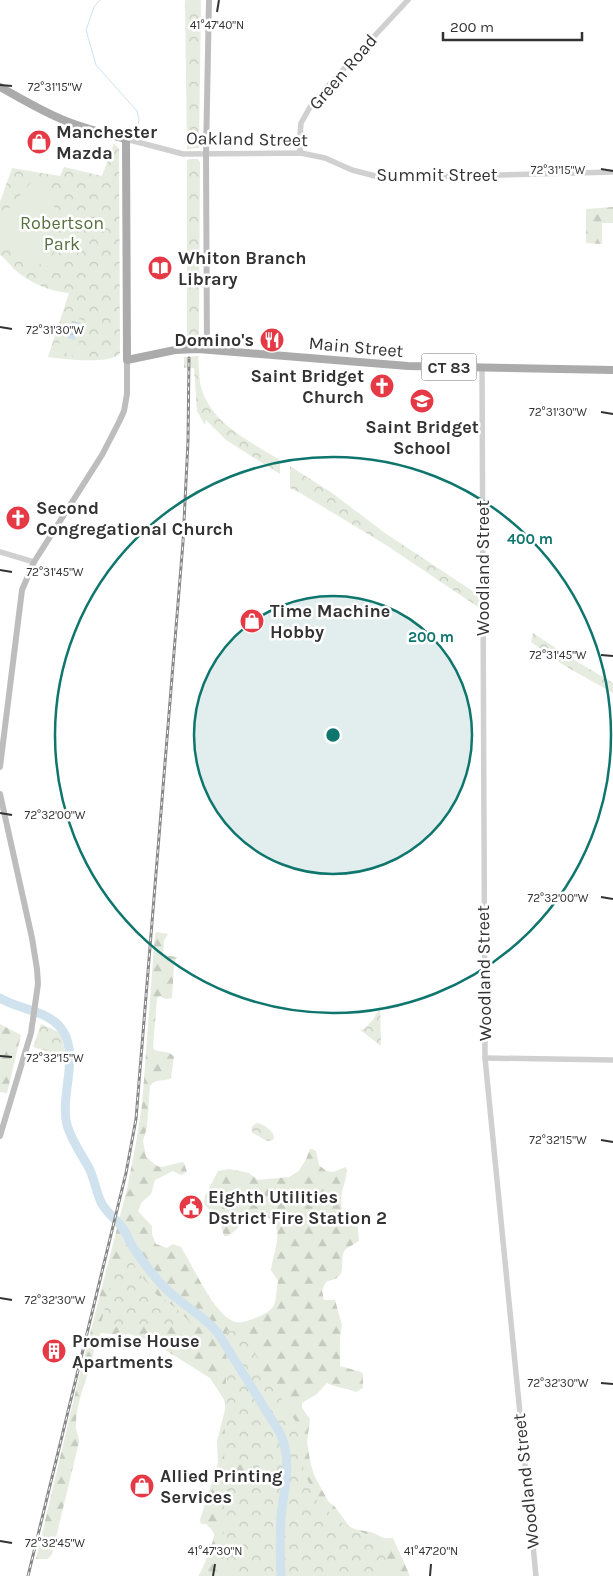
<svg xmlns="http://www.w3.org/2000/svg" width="613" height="1576" font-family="Karla,sans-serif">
<defs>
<pattern id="forest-firs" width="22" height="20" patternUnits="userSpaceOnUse" patternTransform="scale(1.25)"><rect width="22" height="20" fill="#e6ecdf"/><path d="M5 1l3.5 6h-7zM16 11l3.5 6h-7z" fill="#c6cbc0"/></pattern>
<pattern id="park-crowns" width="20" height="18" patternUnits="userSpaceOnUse" patternTransform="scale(1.25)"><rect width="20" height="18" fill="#e6ecdf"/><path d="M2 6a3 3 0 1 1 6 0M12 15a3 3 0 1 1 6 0" fill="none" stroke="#c6cbc0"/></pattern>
<pattern id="water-rules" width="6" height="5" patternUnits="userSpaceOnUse" patternTransform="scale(1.25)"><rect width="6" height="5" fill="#cfe2ee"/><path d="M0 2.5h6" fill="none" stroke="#b2c2cd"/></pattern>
</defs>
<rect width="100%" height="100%" fill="#fff"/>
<g fill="url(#forest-firs)">
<path d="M613,207v16h-11v21l-16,-1v-34z"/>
<path d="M157,932l11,2 -4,7 -1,14 14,2 -3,8 -2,33 -7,1 -5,-3 -3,2 -4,50c4,6 16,1 21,9l-3,21c-7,4 -16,0 -21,8l-3,41 -4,14 3,16 11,9 5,1 20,-5 2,1 3,9 -6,3 -8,-4 -18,9 -4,14 -9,8 -4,9 14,15v8l4,10 11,4 6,-4 8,3c12,19 31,63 50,73 7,5 15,1 22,-1 26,-10 21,-14 25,-38l-7,-11c2,-18 18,-49 -10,-55 -7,-1 -11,-2 -19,2l-5,12 -9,7h-4l-3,-11 -17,-22 1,-7 13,-25 11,-2 20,4 9,7 31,-3 10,-6 7,-12 4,-10h2l4,2 3,14 7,6 7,1 13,-5c2,8 -1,13 -3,21 -3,9 -2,20 1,30l13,1 2,22c-4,3 -10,5 -14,9 -6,8 1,20 -7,27 -3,3 -8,3 -12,5l-4,8 2,10h11l7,25 -2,12v29l21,6 2,2v14l-7,4c-9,-4 -19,-4 -29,-9l-10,11 -15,9v5l8,11 -3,23 3,19 4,14 14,26 7,6 14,19 4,3 18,3 13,6h9l17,38h-212c4,-4 17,-37 16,-42 -1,-4 -5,-7 -8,-10h-5l-1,-4 18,-57 -1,-22 9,-35 -3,-8 -13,-20 -59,-37 -22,-7 -9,1 -19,-2c-7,10 -7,22 -11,33 -5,19 -15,40 -14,61 0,5 3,9 3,15l-27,112 -4,5h-12l44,-186 47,-184 9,-46 6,-38 13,-171z"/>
<path d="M0,1024l21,11 -14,58 -7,-1z"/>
</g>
<g fill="url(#park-crowns)">
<path d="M185,0h16l-2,148 -12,1z"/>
<path d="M114,143l5,6 1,204c-7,12 -58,6 -72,4l21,-64c-21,-2 -39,-10 -55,-24 -5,-5 -9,-11 -14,-14v-53l12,-34 48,8 4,-9 38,9z"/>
<path d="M189,159h9l2,3 -1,176h-12v-177z"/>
<path d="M198,356c1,9 1,19 2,27 8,39 49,58 80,77v14l-54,-34 -20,-20 -1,5 -8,-14 -3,-43h-10v-11z"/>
<path d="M290,466l42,27 53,40 95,63 1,13 -95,-64 -84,-51 -12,-6z"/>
<path d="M533,633l38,25 42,25v10l-48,-27 -34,-24z"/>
<path d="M380,1003l1,43 -22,-17 3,1c9,-6 17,-17 18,-27z"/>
<path d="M41,1024l20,9 5,24 -33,-10z"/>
<path d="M256,1123c6,0 16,7 18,13l-1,4 -6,1 -14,-8 -2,-5z"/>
<path d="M126,1247l10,22 20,25 20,14 15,15 -91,5 13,-54 9,-11z"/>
<path d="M227,1331h13l18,28 7,17 15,18 6,15 9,11 7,26 2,29 3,3 9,21 4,5 22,19 43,20 1,33h-163l1,-96 29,-3v-14l-29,3z"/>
</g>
<g fill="#e6ecdf">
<path d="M33,180c17,12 29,35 25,55 -2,10 -7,21 -10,31l-11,-2 -37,-30v-15z"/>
<path d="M69,316l17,5 -12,35 -17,-6z"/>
</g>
<path fill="url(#water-rules)" d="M72,321l8,2 -5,17 -8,-2z"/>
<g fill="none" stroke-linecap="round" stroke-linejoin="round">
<path stroke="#cfe2ee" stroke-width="1" d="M100,0l-6,7 -8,23 10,35 41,46 2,9 -3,15"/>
<path stroke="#cfe2ee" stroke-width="9" d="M0,998c19,12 50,12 63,33 17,27 -5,68 5,97 5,15 14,27 21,40 6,12 7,25 13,36 5,9 14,15 20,23 4,6 7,13 11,20 9,14 19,27 30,39 17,18 39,28 55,47l62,100c13,28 4,55 1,84 -1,20 -1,40 0,59"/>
<g stroke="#d0d0d0" stroke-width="5.5">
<path d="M126,139l57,15 118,-1 24,5 27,12 31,8 230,-6"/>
<path d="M301,153l-2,-7 2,-23 12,-21 95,-102"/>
<path d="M482,367l3,691 51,518"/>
<path d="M0,552l34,10"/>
<path d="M485,1058l128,2"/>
</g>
<g stroke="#bdbdbd" stroke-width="6">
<path d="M207,349l-1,-195 3,-154"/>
<path d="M0,767l22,-177 12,-28 68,-107 17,-33 5,-11 3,-17v-34"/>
<path d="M0,794l32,144 5,31 1,15 -7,49 -31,103"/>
</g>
<path stroke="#ababab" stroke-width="8" d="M0,87c22,12 43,25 66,34 20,8 40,13 60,18l1,221 48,-10 23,-1 210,17 205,4"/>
<defs>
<path id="rail" d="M28,1576l98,-403 10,-54 47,-577 5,-101 1,-83"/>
</defs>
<use href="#rail" stroke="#888" stroke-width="3"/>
<use href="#rail" stroke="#fff" stroke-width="1" stroke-dasharray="4" stroke-linecap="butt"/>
</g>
<path fill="none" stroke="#333" stroke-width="2" d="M217,12l2,-12M0,85l12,1M601,169l12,2M0,327l12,2M601,412l12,2M0,570l12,2M601,655l12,1M0,813l12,2M601,897l12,2M0,1056l12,1M601,1140l12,2M0,1298l12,2M601,1383l12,1M0,1541l12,2M213,1576l2,-12M430,1576l1,-12"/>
<circle cx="333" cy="735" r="139" fill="#0f766e" fill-opacity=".12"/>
<g fill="none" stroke="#0f766e" stroke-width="2.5">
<circle cx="333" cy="735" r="139"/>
<circle cx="333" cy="735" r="278"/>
</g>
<defs>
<symbol id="shop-disc" viewBox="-11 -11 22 22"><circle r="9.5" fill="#e63946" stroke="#fff"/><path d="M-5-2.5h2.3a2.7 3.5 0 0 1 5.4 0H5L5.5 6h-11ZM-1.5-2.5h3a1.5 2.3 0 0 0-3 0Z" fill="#fff"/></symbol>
<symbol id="library-disc" viewBox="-11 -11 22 22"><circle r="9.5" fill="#e63946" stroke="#fff"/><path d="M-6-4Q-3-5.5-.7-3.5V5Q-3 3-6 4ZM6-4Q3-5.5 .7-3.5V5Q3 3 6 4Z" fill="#fff"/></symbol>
<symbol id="restaurant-disc" viewBox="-11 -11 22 22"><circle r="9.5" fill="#e63946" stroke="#fff"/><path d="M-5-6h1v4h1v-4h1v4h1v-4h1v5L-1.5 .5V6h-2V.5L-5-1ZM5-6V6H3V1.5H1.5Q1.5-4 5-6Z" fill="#fff"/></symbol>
<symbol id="church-disc" viewBox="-11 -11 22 22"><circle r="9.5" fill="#e63946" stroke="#fff"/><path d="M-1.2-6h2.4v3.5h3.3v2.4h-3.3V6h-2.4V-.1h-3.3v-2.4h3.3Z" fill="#fff"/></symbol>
<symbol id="school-disc" viewBox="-11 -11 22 22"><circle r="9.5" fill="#e63946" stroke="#fff"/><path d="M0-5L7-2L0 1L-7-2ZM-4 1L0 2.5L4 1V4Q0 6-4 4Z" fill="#fff"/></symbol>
<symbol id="civic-disc" viewBox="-11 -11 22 22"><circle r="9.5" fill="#e63946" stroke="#fff"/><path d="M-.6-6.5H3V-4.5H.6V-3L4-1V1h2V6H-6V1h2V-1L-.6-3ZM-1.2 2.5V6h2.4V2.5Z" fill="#fff"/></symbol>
<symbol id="building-disc" viewBox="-11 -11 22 22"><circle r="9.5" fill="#e63946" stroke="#fff"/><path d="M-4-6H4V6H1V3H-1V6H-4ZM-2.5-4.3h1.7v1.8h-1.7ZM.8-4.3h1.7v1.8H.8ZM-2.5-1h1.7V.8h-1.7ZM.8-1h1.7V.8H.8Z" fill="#fff"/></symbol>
</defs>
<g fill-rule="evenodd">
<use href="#shop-disc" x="25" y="128" width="28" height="28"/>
<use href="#library-disc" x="146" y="254" width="28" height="28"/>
<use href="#restaurant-disc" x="258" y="326" width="28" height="28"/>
<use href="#church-disc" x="368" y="372" width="28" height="28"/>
<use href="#school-disc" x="408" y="387" width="28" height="28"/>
<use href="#church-disc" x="4" y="504" width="28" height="28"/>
<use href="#shop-disc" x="238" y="607" width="28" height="28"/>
<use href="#civic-disc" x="177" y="1193" width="28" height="28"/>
<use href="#building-disc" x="40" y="1337" width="28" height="28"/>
<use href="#shop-disc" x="128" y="1472" width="28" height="28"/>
</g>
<g text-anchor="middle" stroke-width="5" stroke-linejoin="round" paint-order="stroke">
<rect fill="#fff" stroke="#707070" stroke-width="1" x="421.5" y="353.5" width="55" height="27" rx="4"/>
<g font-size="16" font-weight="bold" fill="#333">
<text x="449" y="373">CT 83</text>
</g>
<g font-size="18" fill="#333" stroke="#fff">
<text transform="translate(343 72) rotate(-49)" y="6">Green Road</text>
<text transform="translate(247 139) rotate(1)" y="6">Oakland Street</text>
<text x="437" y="181">Summit Street</text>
<text transform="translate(356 347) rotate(5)" y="6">Main Street</text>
<text transform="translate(483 568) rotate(-90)" y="6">Woodland Street</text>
<text transform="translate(484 973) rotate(-91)" y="6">Woodland Street</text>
<text transform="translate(526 1481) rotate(-96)" y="6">Woodland Street</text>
</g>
<g font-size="18" font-weight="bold" fill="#333" stroke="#fff" text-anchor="start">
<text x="56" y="138">Manchester<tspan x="56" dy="21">Mazda</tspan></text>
<text x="178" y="264">Whiton Branch<tspan x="178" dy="21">Library</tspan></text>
<text x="254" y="346" text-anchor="end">Domino's</text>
<text x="364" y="382" text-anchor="end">Saint Bridget<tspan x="364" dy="21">Church</tspan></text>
<text x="422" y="433" text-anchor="middle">Saint Bridget<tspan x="422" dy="21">School</tspan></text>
<text x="36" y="514">Second<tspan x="36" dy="21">Congregational Church</tspan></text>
<text x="270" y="617">Time Machine<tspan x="270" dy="21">Hobby</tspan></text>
<text x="208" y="1203">Eighth Utilities<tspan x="208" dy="21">Dstrict Fire Station 2</tspan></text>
<text x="72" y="1347">Promise House<tspan x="72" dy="21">Apartments</tspan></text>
<text x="160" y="1482">Allied Printing<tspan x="160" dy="21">Services</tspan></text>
</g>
<g font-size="18" fill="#56703f" stroke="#fff">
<text x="62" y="229">Robertson<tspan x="62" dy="21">Park</tspan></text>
</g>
</g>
<g font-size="12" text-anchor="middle" fill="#333" stroke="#fff" stroke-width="5" stroke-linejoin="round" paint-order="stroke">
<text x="217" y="29">41°47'40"N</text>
<text x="55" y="91">72°31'15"W</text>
<text x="558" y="174">72°31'15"W</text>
<text x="55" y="334">72°31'30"W</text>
<text x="558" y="416">72°31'30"W</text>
<text x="55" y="576">72°31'45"W</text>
<text x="558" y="659">72°31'45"W</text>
<text x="55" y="819">72°32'00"W</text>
<text x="558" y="902">72°32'00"W</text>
<text x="55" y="1062">72°32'15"W</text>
<text x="558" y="1144">72°32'15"W</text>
<text x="55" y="1304">72°32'30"W</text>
<text x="558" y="1387">72°32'30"W</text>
<text x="55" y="1547">72°32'45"W</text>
<text x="215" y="1555">41°47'30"N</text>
<text x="431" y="1555">41°47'20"N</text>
</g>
<circle cx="333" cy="735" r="8" fill="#0f766e" stroke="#fff" stroke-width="2.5"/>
<g font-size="15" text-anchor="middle" font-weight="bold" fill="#0f766e" stroke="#fff" stroke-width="5" stroke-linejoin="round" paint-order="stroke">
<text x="530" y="544">400 m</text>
<text x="431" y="642">200 m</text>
</g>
<path d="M443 32v8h139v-8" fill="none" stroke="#333333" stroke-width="2.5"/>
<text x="450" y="32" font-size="15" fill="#333333" stroke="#ffffff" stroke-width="4" paint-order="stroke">200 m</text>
</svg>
